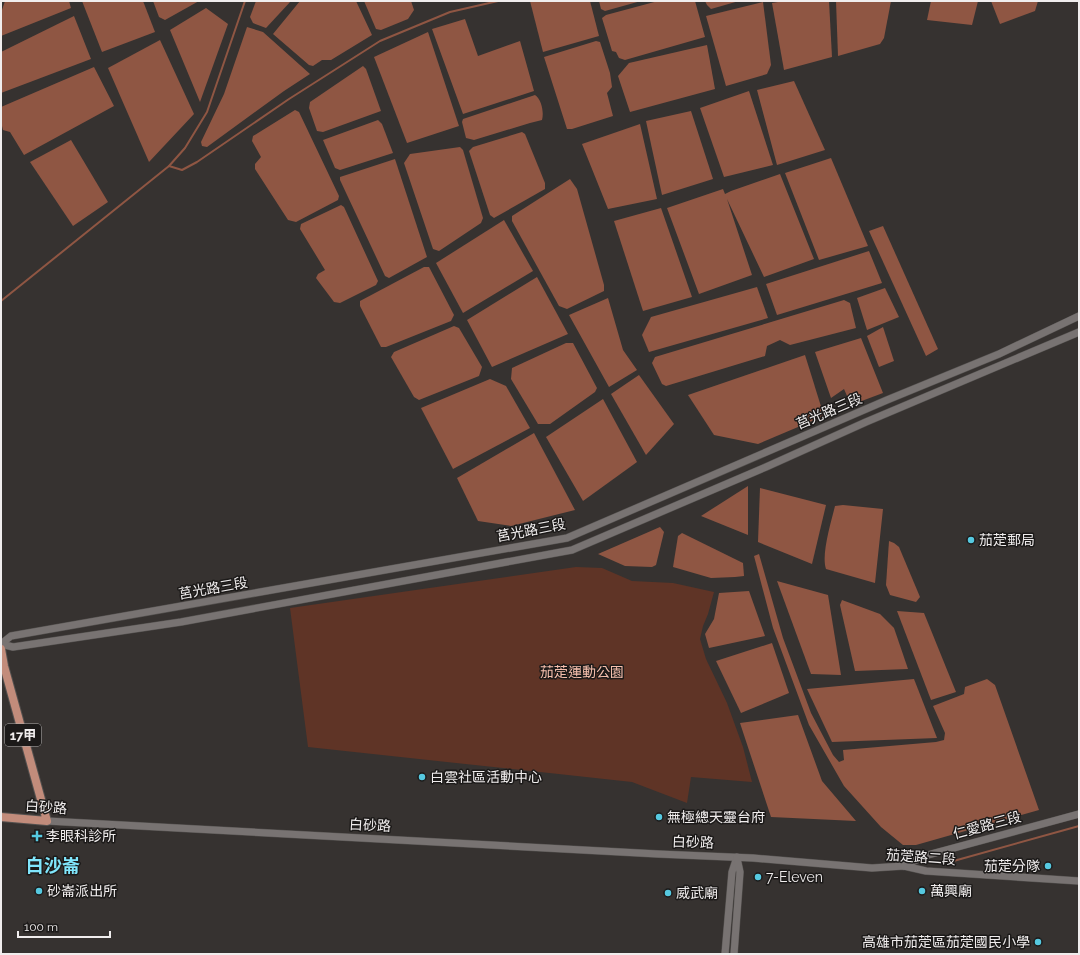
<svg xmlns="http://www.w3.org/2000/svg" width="1080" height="955" font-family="Raleway,'Noto Sans TC',sans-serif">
<rect width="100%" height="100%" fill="#363230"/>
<path fill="#5f3426" d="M576,567l26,1 30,13 41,2 41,9 -6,22 -5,12 -3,13 6,20 21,44 16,44 9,35 -61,-5 -4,26 -55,-21 -324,-35 -18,-139z"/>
<g fill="#8f5643">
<path d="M5,1h64l2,7 -70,28v-23z"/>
<path d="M82,1h61l12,31 -53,20z"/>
<path d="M153,1h46l-34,19 -6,-3z"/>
<path d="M256,1h35l-25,27 -13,-5 -3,-6z"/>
<path d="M300,1h56l16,34 -41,25h-9l-9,6 -4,-1 -36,-31z"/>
<path d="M364,1h47l3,9 -6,9 -27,11 -5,-1z"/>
<path d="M530,1h60l9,35 -56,16z"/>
<path d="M599,1h42l-36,10 -4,-2z"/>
<path d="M658,1h37l10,36 -80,23 -6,-2 -3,-6 -4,-1 -10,-33 4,-3z"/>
<path d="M705,1h34l-28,8 -4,-4z"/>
<path d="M784,1h45l3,56 -48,13 -12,-67z"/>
<path d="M836,1h55l-7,37 -4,6 -42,12z"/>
<path d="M931,1h47l-6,24 -45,-5z"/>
<path d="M991,1h47l-3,10 -35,13z"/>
<path d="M763,2l8,63 -4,9 -41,12 -20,-70z"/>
<path d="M206,8l22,16 -28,78 -30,-72z"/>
<path d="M74,16l17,43 -90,34v-41z"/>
<path d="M465,19l13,37 42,-15 14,50 -71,23 -31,-85z"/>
<path d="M247,27l16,5 47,42 -26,17 -77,56 -5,-1 -1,-4 23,-48z"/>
<path d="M428,32l31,94 -52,17 -33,-86z"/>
<path d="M160,40l34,74 -45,48 -41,-94z"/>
<path d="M596,41l4,1 10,31 2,14 -5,6 6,23 -41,13h-5l-23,-72z"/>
<path d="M707,45l8,44 -85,23 -12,-36 11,-13z"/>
<path d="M363,66l3,3 15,42 -58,21 -6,-1 -8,-23 1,-6z"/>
<path d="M94,67l20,39 -90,49 -14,-23 -7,-2 -2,-8v-15z"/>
<path d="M794,81l31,69 -48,15 -20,-75z"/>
<path d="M749,91l24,74 -49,12 -24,-69z"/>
<path d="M535,95c7,5 9,18 7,25l-12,3 -56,17 -8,-2 -4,-16 1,-3z"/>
<path d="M295,110l4,2 40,84 -1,4 -42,22 -8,-2 -33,-51v-5l6,-7 -9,-16 1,-5z"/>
<path d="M691,111l22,68 -51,16 -16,-74z"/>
<path d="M378,120l4,4 11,29 -53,17 -5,-2 -12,-28z"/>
<path d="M640,124l17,75 -49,10 -26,-65z"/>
<path d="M522,132l3,2 20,49v6l-51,29 -4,-3 -21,-64 4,-4z"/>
<path d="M71,140l37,62 -35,24 -43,-64z"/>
<path d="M460,147l3,3 20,68 -2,5 -42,28 -6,-2 -29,-86 6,-9z"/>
<path d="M831,158l37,88 -49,14 -34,-87z"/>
<path d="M395,159l32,98 -38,21 -4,-2 -45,-96v-3z"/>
<path d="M780,174l34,85 -50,18 -37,-78 25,76 -53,19 -32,-86 56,-19 2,5 6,-3z"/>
<path d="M570,179l7,10 27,96v6l-37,18 -8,-3 -47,-85v-5z"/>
<path d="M341,205l3,2 34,74 -2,4 -36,18 -6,-1 -18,-24 2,-4 7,-4 -25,-41 1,-5z"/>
<path d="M661,208l31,89 -49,14 -29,-90z"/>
<path d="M504,220l29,51 -70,42 -27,-50z"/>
<path d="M883,226l55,123 -12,7 -57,-125z"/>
<path d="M869,251l13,32 -105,32 -11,-31z"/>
<path d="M424,267h5l25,48 -3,6 -65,26h-5l-21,-41v-5z"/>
<path d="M537,277l31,57 -76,33 -25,-47z"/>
<path d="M757,287l11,31 -119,34 -7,-17 9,-18z"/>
<path d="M885,288l14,29 -32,13 -10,-32z"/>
<path d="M608,298l15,52 14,20 -28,17 -40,-72z"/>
<path d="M844,300l6,3 6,25 -66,17 -10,-5 -13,6 -2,10 -99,30 -4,-2 -10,-21 3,-6z"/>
<path d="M454,326l5,2 23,39 -3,9 -60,24 -5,-3 -23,-40 3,-5z"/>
<path d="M883,327l11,34 -15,6 -12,-31z"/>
<path d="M861,338l22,55 -32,12 -7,-16 -13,9 -16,-46z"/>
<path d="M566,343h7l24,45 -2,4 -45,32h-12l-27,-45 1,-11z"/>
<path d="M805,355l19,61 -66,28 -44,-9 -26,-40z"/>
<path d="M639,375l35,49 -28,31 -35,-61z"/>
<path d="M490,379l16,7 24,42 -77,41 -32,-61z"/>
<path d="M603,399l34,63 -54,39 -37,-64z"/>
<path d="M534,433l41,77 -64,16 -33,-5 -21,-43z"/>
<path d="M748,486v49l-47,-19z"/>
<path d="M760,488l66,17 -14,59 -54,-22z"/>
<path d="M843,505l40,4 -8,74 -49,-14c-5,-14 5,-47 9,-63z"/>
<path d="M660,527l4,5 -8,33 -4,2 -27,-1 -27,-12z"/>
<path d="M682,533l61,30 1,13 -9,1 -24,1 -38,-11 5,-31z"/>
<path d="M889,541l5,2 5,4 21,50 -4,5 -26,-7 -4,-10z"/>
<path d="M759,554l24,84 28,75 22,42 6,7 5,-2 -1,-10 93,-8 8,-2 1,-7 -12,-27 31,-12 1,-7 22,-8 8,6 44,125 -123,35h-13l-22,-18 -37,-41 -35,-61 -36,-97 -19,-72z"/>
<path d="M777,581l51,14 13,80 -30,-1z"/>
<path d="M749,591l16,45 -56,12 -4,-14 9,-15 5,-26z"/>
<path d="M842,600l38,14 14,14 14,41 -53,2 -15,-66z"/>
<path d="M897,611l27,2 32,79 -25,8z"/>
<path d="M772,643l17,50 -48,20 -25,-52z"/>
<path d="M914,679l23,59 -105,4 -25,-53z"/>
<path d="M798,715l24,66 34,40 -85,-4 -31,-94z"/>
</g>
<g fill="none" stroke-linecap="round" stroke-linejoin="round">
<g stroke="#8f5643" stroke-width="2">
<path d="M169,166l13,4 15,-8 92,-63 91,-58 70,-29 48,-11"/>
<path d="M1,301l168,-135 16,-18 22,-36 38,-111"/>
<path d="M950,862l129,-36"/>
</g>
<defs>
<g id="tertiary">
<path d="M1,644l10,-8 556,-98 320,-138 112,-46 80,-38"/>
<path d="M1,644l12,3 168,-25 391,-72 194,-83 100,-45 213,-90"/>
<path d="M47,821l611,33 95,4 119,10 32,-2 22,5 153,10"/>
<path d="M904,866l20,-10 155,-42"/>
<path d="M725,954l7,-82 5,-15"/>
<path d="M734,954l6,-82 -3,-14"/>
</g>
<path id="primary" d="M1,649l3,17 43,155 -46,-4"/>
</defs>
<use href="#tertiary" stroke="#54514f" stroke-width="8"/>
<use href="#primary" stroke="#54514f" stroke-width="10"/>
<use href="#tertiary" stroke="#787372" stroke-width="7"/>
<use href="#primary" stroke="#c28c7b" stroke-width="8"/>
</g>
<g fill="#56c9e0" stroke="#1c1a19" stroke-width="1.5">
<circle cx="971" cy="540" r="4"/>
<circle cx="422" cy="777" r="4"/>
<circle cx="659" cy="817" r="4"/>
<path d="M35 830h4v4h4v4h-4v4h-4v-4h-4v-4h4z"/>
<circle cx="1048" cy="866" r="4"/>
<circle cx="758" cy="877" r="4"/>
<circle cx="39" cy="891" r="4"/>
<circle cx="922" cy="891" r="4"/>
<circle cx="668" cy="893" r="4"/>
<circle cx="1038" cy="942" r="4"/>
</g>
<g text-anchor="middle" stroke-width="3" stroke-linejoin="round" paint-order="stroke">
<rect fill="#1c1a19" stroke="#b0aead" stroke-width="1" x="5" y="724" width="36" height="22" rx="3"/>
<g font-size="13" font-weight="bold" fill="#f0eded">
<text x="23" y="740">17甲</text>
</g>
<g font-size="14" fill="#f0eded" stroke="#1c1a19">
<text transform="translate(829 411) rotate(-23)" y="5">莒光路三段</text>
<text transform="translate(531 530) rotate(-11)" y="5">莒光路三段</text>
<text transform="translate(213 588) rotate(-10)" y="5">莒光路三段</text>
<text transform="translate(46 807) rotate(4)" y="5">白砂路</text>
<text transform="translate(370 825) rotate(3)" y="5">白砂路</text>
<text transform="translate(987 825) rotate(-15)" y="5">仁愛路三段</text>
<text transform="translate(693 842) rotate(2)" y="5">白砂路</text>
<text transform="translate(921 857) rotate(4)" y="5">茄萣路二段</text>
</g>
<g font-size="14" fill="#f0eded" stroke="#1c1a19" text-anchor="start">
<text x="979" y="545">茄萣郵局</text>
<text x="430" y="782">白雲社區活動中心</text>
<text x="667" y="822">無極總天靈台府</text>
<text x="46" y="841">李眼科診所</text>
<text x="1040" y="871" text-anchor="end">茄萣分隊</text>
<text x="766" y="882">7-Eleven</text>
<text x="47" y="896">砂崙派出所</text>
<text x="930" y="896">萬興廟</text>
<text x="676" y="898">威武廟</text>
<text x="1030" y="947" text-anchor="end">高雄市茄萣區茄萣國民小學</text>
</g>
<g font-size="14" fill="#f5bfad" stroke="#1c1a19">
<text x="582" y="677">茄萣運動公園</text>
</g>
<g font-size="18" font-weight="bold" fill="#80e6fc" stroke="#1c1a19">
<text x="53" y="872">白沙崙</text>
</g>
</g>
<rect width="1080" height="955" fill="none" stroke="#f0eded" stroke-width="4"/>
<path d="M18 931v6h92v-6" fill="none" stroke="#f0eded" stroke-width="2"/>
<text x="24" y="931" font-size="12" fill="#f0eded" stroke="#1c1a19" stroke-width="3" paint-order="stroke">100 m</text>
</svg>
